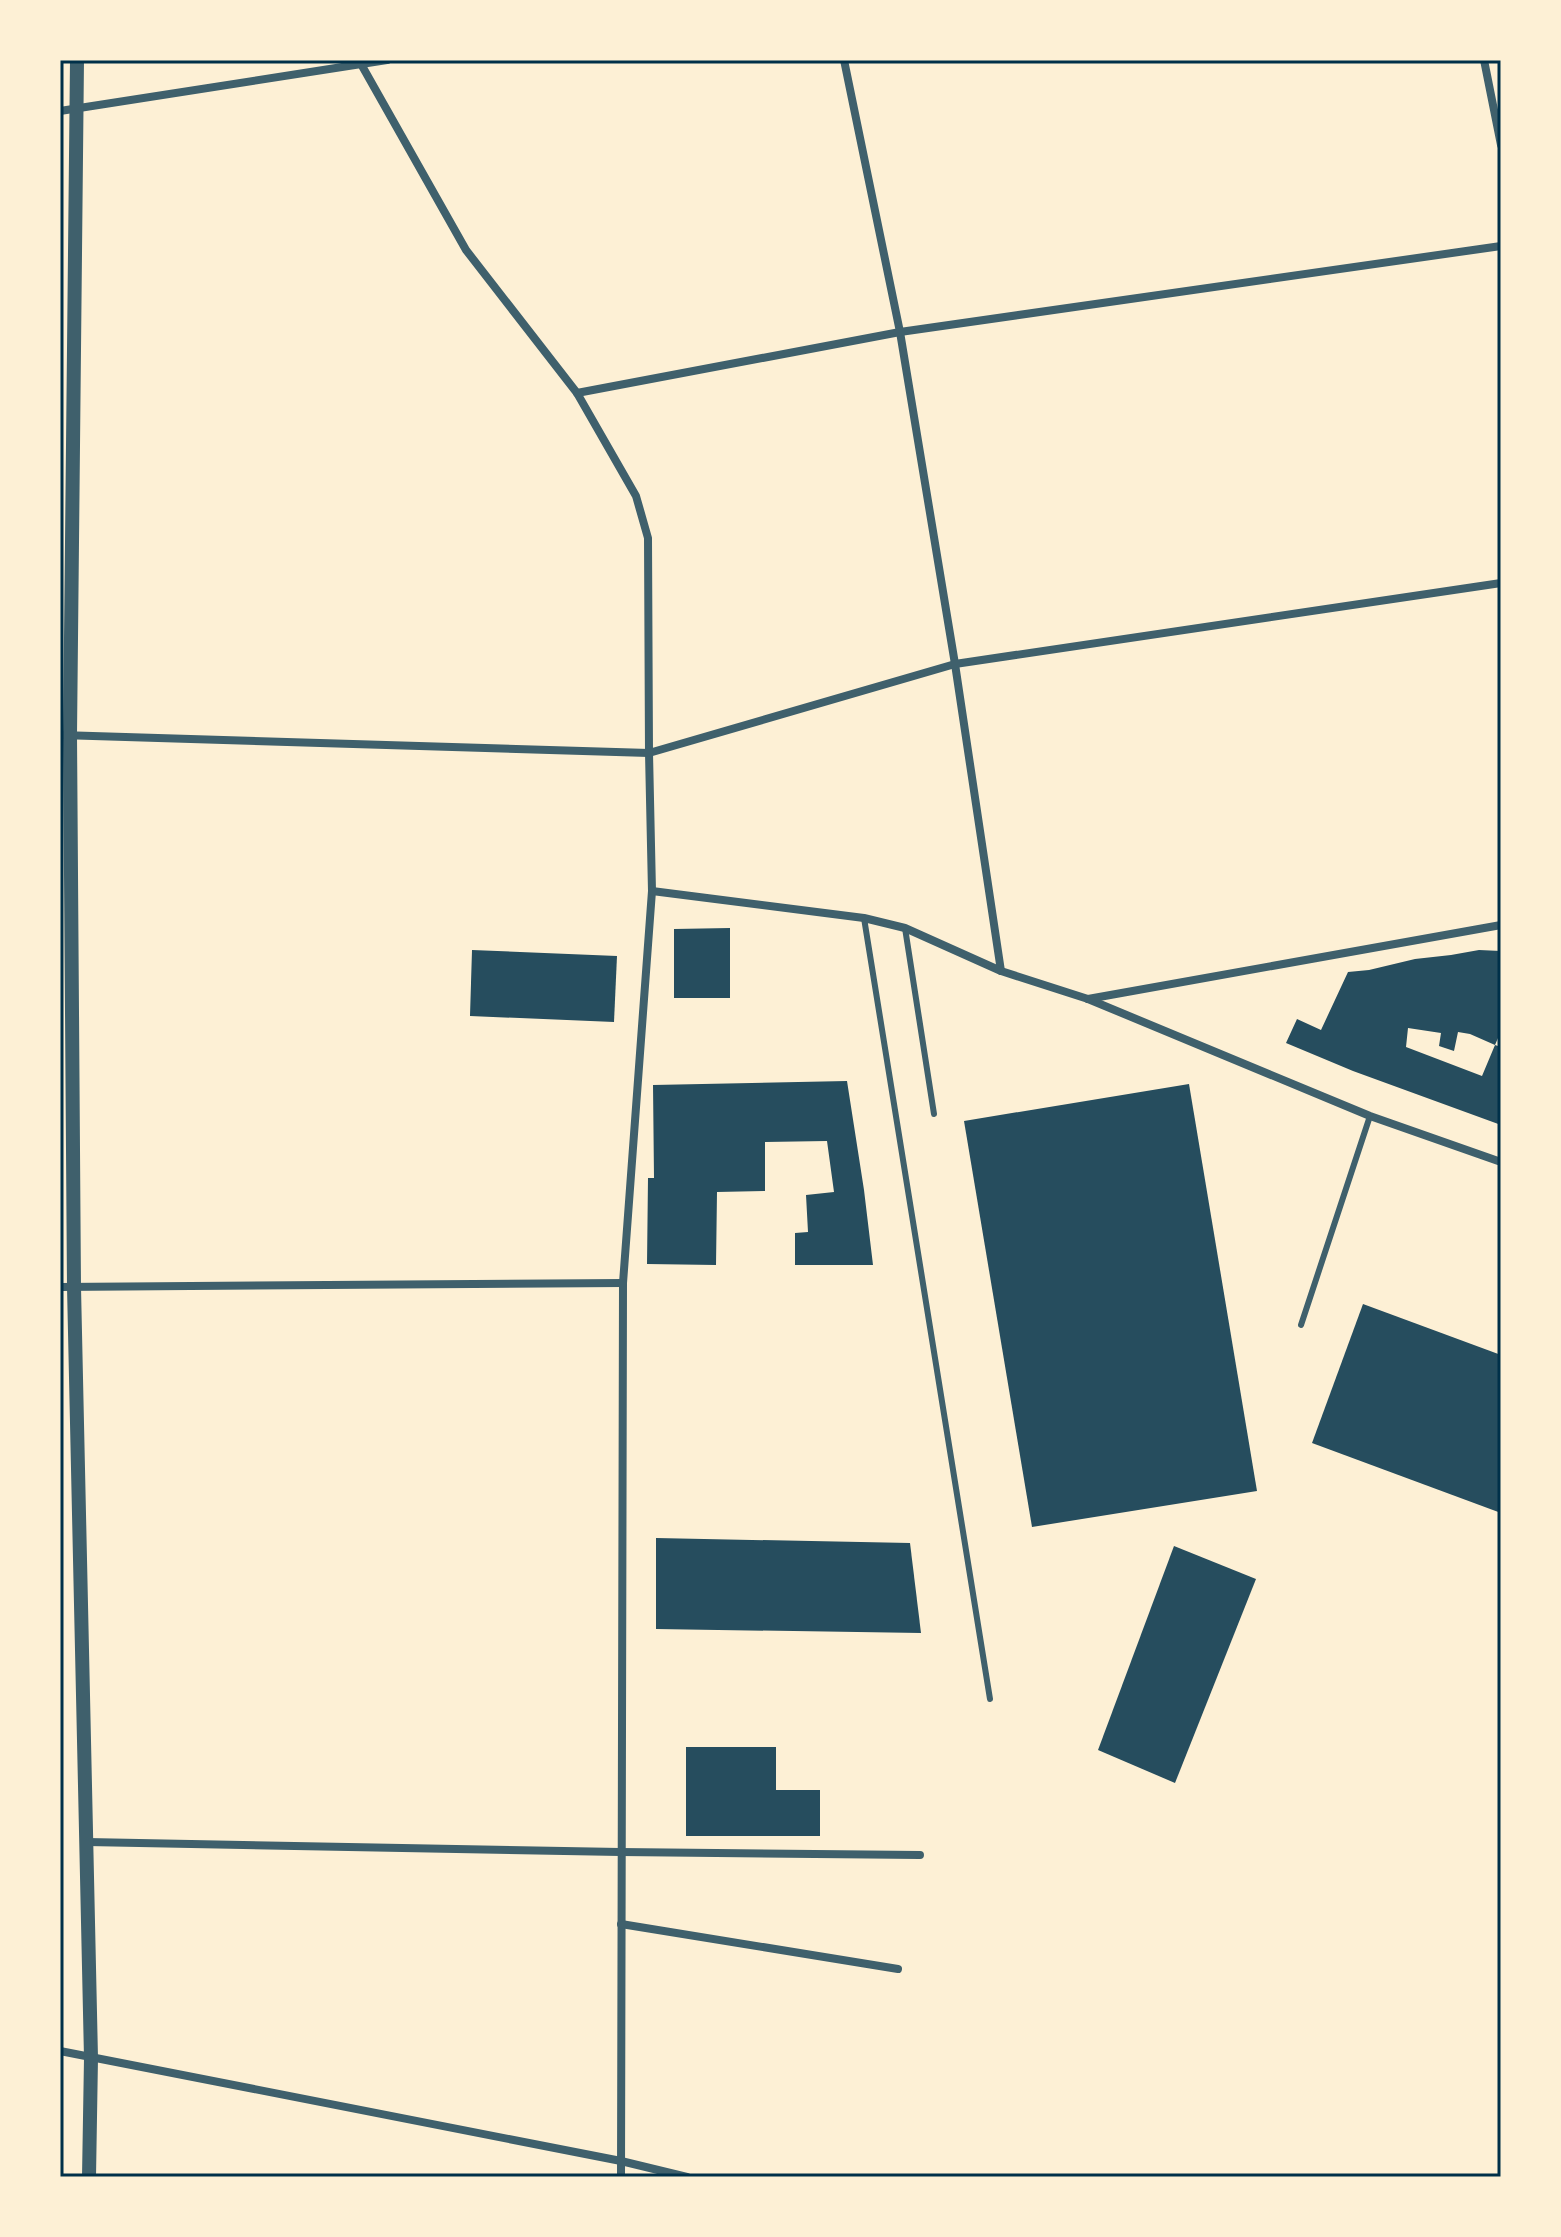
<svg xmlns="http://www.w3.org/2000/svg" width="1561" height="2237" font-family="'DM Sans',sans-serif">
<rect width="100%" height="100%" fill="#fdf0d5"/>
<g fill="#264d5e" fill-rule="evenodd">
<path d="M730,928v70h-56v-69z"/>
<path d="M472,950l145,6 -3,66 -144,-6z"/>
<path d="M1479,950l22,1v80l-6,14 6,2v78l-148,-54 -67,-28 11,-24 24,11 27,-58 21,-2 46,-11 36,-4zM1408,1028l33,5 -2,13 15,5 4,-19 12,2 25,11 -13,31 -76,-29z"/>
<path d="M847,1081l17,109 9,75h-78v-32l13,-1 -2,-37 28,-3 -7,-51 -62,1v49l-48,1 -1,73 -69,-1 1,-86h6l-1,-93z"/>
<path d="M1189,1084l68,407 -225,36 -68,-406z"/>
<path d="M1363,1304l138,51v158l-189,-70z"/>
<path d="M656,1538l254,5 11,90 -265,-4z"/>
<path d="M1174,1546l82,33 -81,204 -77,-33z"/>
<path d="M686,1747h90v43h44v46h-134z"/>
</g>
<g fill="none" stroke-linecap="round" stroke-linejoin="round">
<g stroke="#3f606c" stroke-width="6">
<path d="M864,918l126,781"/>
<path d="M905,928l29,186"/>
<path d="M1301,1325l69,-209"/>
</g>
<g stroke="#3f606c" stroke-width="8">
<path d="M844,60l56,272 55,332 46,307"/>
<path d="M1484,60l17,85"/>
<path d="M361,64l105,186 111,143 59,103 12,42 1,215 3,138 -29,392 -2,894"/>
<path d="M60,111l327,-51"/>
<path d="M577,393l323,-61 601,-86"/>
<path d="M60,735l589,18 306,-89 546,-81"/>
<path d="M652,891l212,27 41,10 96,43 87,28 282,117 131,46"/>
<path d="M1088,999l413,-74"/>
<path d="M60,1287l563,-4"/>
<path d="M87,1842l533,10 300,3"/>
<path d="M621,1924l277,45"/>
<path d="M60,2051l561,110 66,16"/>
</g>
<path stroke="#3f606c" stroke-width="14" d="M77,60l-7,675 4,552 17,771 -2,119"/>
</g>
<rect width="1561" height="2237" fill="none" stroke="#fdf0d5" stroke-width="124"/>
<rect x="62" y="62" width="1437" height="2113" fill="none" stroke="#003049" stroke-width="3"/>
</svg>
